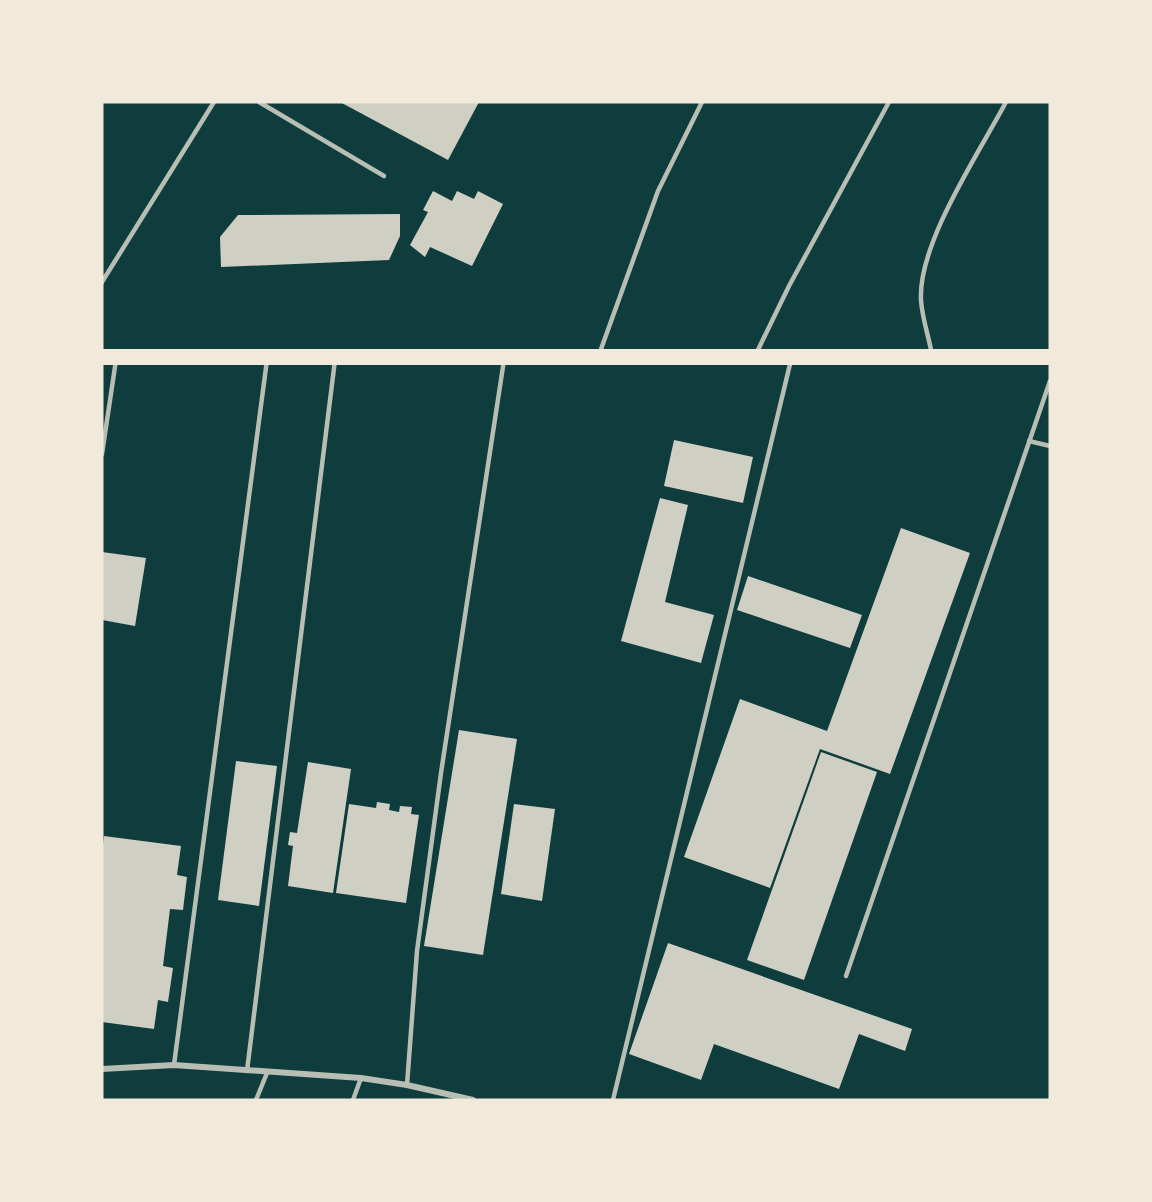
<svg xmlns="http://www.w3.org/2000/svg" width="1152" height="1202" font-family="Montserrat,sans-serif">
<rect width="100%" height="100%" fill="#0f3d3e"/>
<g fill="#cfcfc3">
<path d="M340,102h139l-31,58z"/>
<path d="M433,191l19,10 5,-10 17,8 4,-8 25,13 -31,62 -42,-19 -5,10 -15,-12 18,-33 -5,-2z"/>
<path d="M400,214v22l-11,24 -168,7 -1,-30 18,-22z"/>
<path d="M674,440l79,17 -10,46 -79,-17z"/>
<path d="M660,498l28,7 -23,97 49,13 -13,48 -80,-22z"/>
<path d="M901,528l69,25 -80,221 -70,-25 -50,139 -86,-31 56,-158 87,32z"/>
<path d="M102,552l44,6 -11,68 -33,-6z"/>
<path d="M748,576l114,39 -12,33 -113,-38z"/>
<path d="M459,730l58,9 -34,216 -59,-9z"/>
<path d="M821,752l56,20 -73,208 -57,-20z"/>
<path d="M236,761l41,5 -18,140 -41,-6z"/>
<path d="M308,762l43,7 -18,124 -45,-7 5,-40 -5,-1 2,-13 7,1z"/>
<path d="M377,802l13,2 -1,6 10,2 1,-6 12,1 -1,7 8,1 -13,88 -70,-10 13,-89 27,4z"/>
<path d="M514,804l41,5 -13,92 -41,-7z"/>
<path d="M104,836l77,10 -4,29 10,2 -4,33 -13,-1 -7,57 10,2 -5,34 -10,-2 -4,29 -52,-7v-169z"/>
<path d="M668,943l244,86 -7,22 -46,-17 -20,55 -125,-45 -13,36 -72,-26z"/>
</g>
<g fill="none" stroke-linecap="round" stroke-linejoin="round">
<g stroke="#b8beb3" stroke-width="4.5">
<path d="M259,102l125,74"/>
<path d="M102,282l112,-180"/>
<path d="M600,352l58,-161 44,-89"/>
<path d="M756,354l33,-68 100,-184"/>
<path d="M932,355c-3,-18 -10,-37 -11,-55 -3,-57 58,-147 85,-198"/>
<path d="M1029,441l21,5"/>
<path d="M102,454l14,-94"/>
<path d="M846,976l204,-595"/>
<path d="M174,1065l93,-705"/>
<path d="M247,1071l88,-711"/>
<path d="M407,1085l10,-134 24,-178 63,-413"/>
<path d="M256,1100l11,-27"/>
<path d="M353,1100l8,-22"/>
<path d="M613,1100l178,-740"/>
</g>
<path stroke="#b8beb3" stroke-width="6" d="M102,1069l72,-4 187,13 46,7 66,15"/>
<path stroke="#f1e9da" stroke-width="16" d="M102,357h948"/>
</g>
<rect width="1152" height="1202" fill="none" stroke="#f1e9da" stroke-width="207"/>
</svg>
